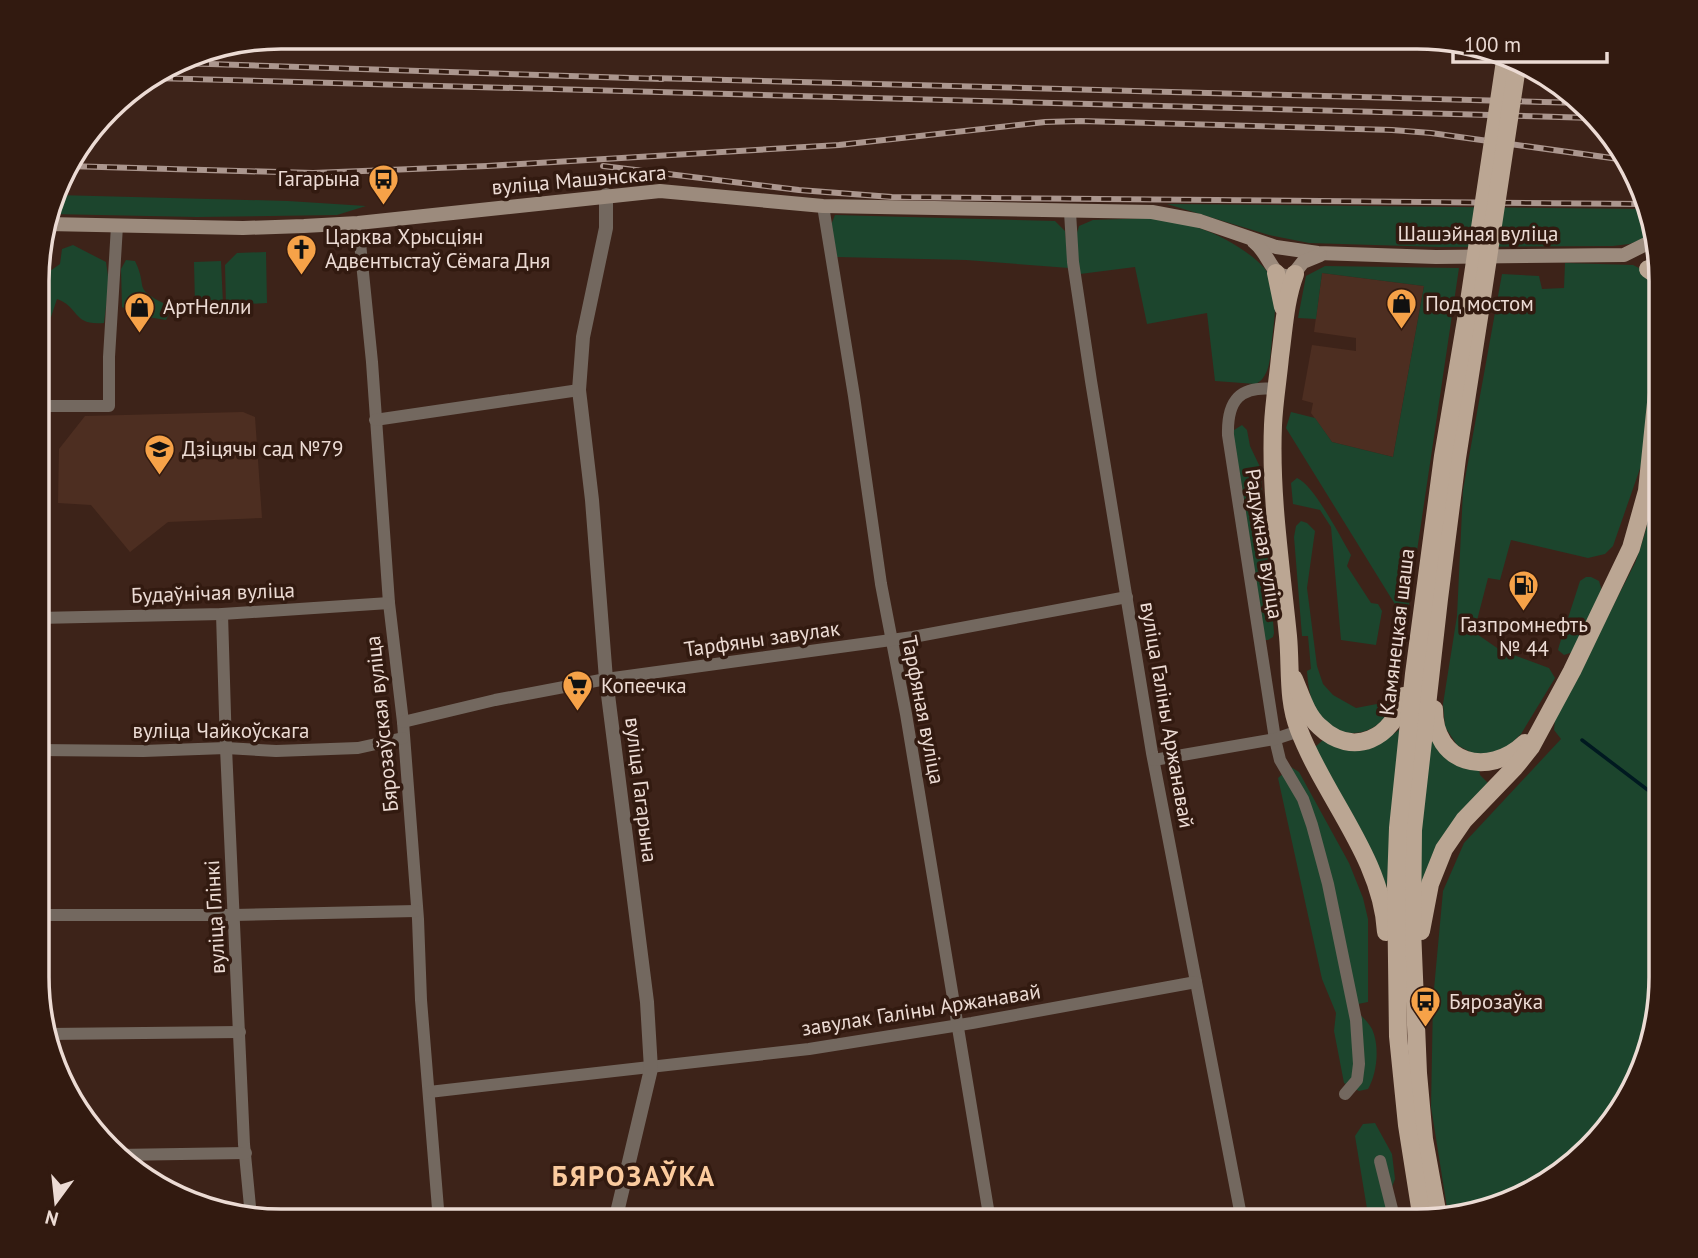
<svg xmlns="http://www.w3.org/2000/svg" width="1698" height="1258" font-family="'PT Sans',sans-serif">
<rect width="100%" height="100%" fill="#3d2319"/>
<g fill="#4d2e21">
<path d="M1322,273l102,13 -31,171 -61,-15 -21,-29 2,-10 -11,-3 10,-55 44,6v-13l-42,-6z"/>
<path d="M243,412l12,5 7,101 -94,4 -38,30 -39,-47 -33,-2 1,-54 26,-33z"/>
</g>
<g fill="#1c452d">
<path d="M57,195l231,6 78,5 -29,9 -140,2 -146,-3z"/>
<path d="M1167,204l478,5 6,28 -22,7 -16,2 -174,1 -130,-4 -40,-8z"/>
<path d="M835,215l220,6 10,10 4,37 -103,-8 -129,-3 -6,-32z"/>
<path d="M1154,218c16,4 33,5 48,11 21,7 62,30 70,51 6,17 2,42 0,60 -2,15 -1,36 -16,44l-41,-3 -8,-68 -60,11 -12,-57 -55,7 -4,-38 3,-10 14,-6z"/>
<path d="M73,245l33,17 3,21 -5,40c-32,3 -24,-16 -47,-24l-6,18 -12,9v-54l11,-1 10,-7 2,-15z"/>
<path d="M266,252l1,51 -41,2 -1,-40 12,-12z"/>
<path d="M126,260l9,1c14,29 -4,26 32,44l3,7 -4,8 -30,-5 -14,-8 -1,-38z"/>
<path d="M221,261l2,43 -28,1 -1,-43z"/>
<path d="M1565,263l68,2c10,4 17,11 21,21l-10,171 -31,89 -8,8 -17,4 -77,-18 -11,40 -12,-2 -14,54 26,18 49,18 6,10 -34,56 -20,19 -27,1 -17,-9 -12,-18 -2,-23 14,-88 6,-126 39,-216 37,2 3,13 22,-1z"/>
<path d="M1325,266l134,2 -64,431c-12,37 -54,47 -77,14 -8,-12 -10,-28 -11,-42l4,-2 -3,-33h-6l-8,-99 2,-11 5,-5 6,2 8,8 -8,57 10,78 6,18 10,11 23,13 26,-5 10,-16 9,-73 -115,-186 5,-16 24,6 17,24 61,15 31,-171 -102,-13 -6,46 -18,-1 8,-42z"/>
<path d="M1242,425l5,5 3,16 10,21 14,166 -1,4 -5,3h-3l-32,-200 1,-10z"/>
<path d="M1661,433v560l-18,78 -42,67 -76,58 -77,18 -17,-107 2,-107 10,-109 21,-48 97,-104 -7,-9 1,-11 80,-156c17,-45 22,-83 26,-130z"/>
<path d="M1297,478c17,7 44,60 54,77l-4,11 24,37 7,1 4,7 -6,34 -35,-5 -10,-113 -11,-17 -27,-6 -2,-21z"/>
<path d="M1586,577h5l8,4 3,10 -29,61 -9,3 -6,-5 1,-4 21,-65z"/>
<path d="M1401,728l-15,165 -72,-145 10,-9c37,8 46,15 77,-11z"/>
<path d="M1431,736l48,33 1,6 11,11 -73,110 2,-82z"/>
<path d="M1291,767l8,5 50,91 14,35 5,21v83l-10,2v8c4,5 11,11 14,17 8,17 5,45 -4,60l-9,2 -15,-8 -10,-52 2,-18 -14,-34 -44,-201z"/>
<path d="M1375,1123l17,31 3,25 -9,24 4,18h-21l-14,-85 8,-12z"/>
</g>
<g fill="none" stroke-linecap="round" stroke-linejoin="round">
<path stroke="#001920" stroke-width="3.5" d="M1582,740l79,60"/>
<g stroke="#73685f" stroke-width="12">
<path d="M823,206l31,190 27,188 25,130 84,507"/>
<path d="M1070,212l3,50 18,119 61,372 90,468"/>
<path d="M358,223l14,139 17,241 14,119 15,197 3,81 18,221"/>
<path d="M1276,389c-36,-4 -49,11 -48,46l47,304 5,21 23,39 9,26 16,59 28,136 3,44 -2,16 -12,14"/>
<path d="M39,406h70v-49l8,-131"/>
<path d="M375,420l204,-30"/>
<path d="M222,614l4,134 18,396 7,73"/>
<path d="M38,618l184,-4 167,-11"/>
<path d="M403,722l92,-22 111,-21 307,-42 214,-40"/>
<path d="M38,750l105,1 83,-3 50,3 82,-3 45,-10"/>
<path d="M1154,760l121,-21 24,-8"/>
<path d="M37,915h197l182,-4"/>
<path d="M48,1034l192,-2"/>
<path d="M429,1092l380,-43 163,-26 224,-41"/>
<path d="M116,1155l130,-2"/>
<path d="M1380,1161l15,60"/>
</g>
<path stroke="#73685f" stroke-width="14" d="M606,195v33l-23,109 -4,53 13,110 14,179 41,323 4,67 -36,152"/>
<g stroke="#9c8b7d" stroke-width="14">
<path d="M47,224l196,4 61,-2 54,-3 302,-32 163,15 329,6 48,9 76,26 42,6 118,4 188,-2 28,-14"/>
<path d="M1254,242c17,13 17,38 38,34l11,-14 17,-7"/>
</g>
<g stroke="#bba693" stroke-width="18">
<path d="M1648,269l13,9"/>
<path d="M1276,273l7,34"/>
<path d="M1295,274c-10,27 -11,54 -15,83 -2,22 -6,45 -7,68 -3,70 8,141 15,211 3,32 -1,64 11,94 26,68 83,128 87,202"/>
<path d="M1294,679c7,16 12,35 25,47 34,33 75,12 85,-30"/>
<path d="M1434,709c0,55 54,69 91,34"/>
<path d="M1421,931l9,-47 14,-35 20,-29 51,-53 16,-20 41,-76 59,-123 16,-57 14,-137"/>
<path d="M1438,1216l-14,-77 -6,-66 -6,-144 1,-99 26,-231 18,-141 23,-147"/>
<path d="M1422,1220l-15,-95 -9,-89 -2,-151 2,-57 16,-154 29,-218 25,-148"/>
</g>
<defs>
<g id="rail">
<path d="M179,63l483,16"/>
<path d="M153,78l1441,40"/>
<path d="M652,78l931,25"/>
<path d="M67,166l246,7 174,-7 352,-21 206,-23 36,-1 311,9 39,3 195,27"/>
<path d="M603,166l196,24 93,7 751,7"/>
</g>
</defs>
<use href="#rail" stroke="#ab968e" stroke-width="6"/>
<use href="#rail" stroke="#321a10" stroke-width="3.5" stroke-dasharray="10" stroke-linecap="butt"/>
<g stroke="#bba693" stroke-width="18">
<path d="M1468,308l38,-254"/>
<path d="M1480,311l38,-251"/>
</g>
</g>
<defs>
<symbol id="bus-pin" viewBox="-11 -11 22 30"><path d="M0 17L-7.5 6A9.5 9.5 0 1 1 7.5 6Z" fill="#f6a248" stroke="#321a10"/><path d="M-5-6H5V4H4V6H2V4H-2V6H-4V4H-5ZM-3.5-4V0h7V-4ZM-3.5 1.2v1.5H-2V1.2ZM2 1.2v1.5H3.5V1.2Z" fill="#111"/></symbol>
<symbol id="church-pin" viewBox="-11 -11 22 30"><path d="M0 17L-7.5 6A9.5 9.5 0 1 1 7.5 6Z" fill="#f6a248" stroke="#321a10"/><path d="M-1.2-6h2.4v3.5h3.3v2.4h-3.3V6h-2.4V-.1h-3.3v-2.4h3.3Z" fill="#111"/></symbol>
<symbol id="shop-pin" viewBox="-11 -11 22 30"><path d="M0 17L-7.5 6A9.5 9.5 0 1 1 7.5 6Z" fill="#f6a248" stroke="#321a10"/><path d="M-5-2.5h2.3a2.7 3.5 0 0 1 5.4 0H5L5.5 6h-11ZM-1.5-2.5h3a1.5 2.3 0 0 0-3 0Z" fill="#111"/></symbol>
<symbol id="school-pin" viewBox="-11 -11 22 30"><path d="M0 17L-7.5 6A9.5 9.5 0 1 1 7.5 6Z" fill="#f6a248" stroke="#321a10"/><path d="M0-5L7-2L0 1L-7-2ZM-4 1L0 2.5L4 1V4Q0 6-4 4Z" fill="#111"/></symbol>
<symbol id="fuel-pin" viewBox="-11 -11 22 30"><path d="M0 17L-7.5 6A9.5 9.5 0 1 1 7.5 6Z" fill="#f6a248" stroke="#321a10"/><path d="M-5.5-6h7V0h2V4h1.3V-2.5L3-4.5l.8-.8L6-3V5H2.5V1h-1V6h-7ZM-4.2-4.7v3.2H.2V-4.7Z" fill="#111"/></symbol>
<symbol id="supermarket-pin" viewBox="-11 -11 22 30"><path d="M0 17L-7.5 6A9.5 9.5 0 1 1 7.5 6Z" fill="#f6a248" stroke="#321a10"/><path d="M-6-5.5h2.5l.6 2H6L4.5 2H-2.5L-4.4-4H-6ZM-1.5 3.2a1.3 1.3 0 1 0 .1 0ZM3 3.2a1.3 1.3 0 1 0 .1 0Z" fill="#111"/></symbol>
</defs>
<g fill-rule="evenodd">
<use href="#bus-pin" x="366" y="162" width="35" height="47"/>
<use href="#church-pin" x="284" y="232" width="35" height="47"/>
<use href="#shop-pin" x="1384" y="286" width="35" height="47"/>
<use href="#shop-pin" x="122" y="290" width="35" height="47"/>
<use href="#school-pin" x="142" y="432" width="35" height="47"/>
<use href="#fuel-pin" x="1506" y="568" width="35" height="47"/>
<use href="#supermarket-pin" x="560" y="668" width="35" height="47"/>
<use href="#bus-pin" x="1408" y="984" width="35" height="47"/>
</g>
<g text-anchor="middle" stroke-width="7" stroke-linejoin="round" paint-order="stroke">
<g font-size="21" fill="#ecdbd4" stroke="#321a10" text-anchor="start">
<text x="360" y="186" text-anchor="end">Гагарына</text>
<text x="325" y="244">Царква Хрысціян<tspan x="325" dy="24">Адвентыстаў Сёмага Дня</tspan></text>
<text x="1425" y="311">Под мостом</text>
<text x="163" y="314">АртНелли</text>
<text x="182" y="456">Дзіцячы сад №79</text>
<text x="1524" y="632" text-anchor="middle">Газпромнефть<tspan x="1524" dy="24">№ 44</tspan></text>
<text x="601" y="693">Копеечка</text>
<text x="1449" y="1009">Бярозаўка</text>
</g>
<g font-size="21" fill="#ecdbd4" stroke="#321a10">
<text transform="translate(579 180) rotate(-5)" y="7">вуліца Машэнскага</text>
<text x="1478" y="241">Шашэйная вуліца</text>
<text transform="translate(1264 544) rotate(81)" y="7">Радужная вуліца</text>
<text transform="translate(213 593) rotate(-2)" y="7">Будаўнічая вуліца</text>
<text transform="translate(1397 632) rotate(-83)" y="7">Камянецкая шаша</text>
<text transform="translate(762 639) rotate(-8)" y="7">Тарфяны завулак</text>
<text transform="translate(923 710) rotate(79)" y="7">Тарфяная вуліца</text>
<text transform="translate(1167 715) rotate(80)" y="7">вуліца Галіны Аржанавай</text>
<text transform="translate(382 724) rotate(-96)" y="7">Бярозаўская вуліца</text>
<text x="221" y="738">вуліца Чайкоўскага</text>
<text transform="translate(641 790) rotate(83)" y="7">вуліца Гагарына</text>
<text transform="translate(215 917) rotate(-93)" y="7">вуліца Глінкі</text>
<text transform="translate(921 1010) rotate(-9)" y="7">завулак Галіны Аржанавай</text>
</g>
<g font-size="28" font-weight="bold" letter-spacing="2" fill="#fbcb9e" stroke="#321a10">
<text x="634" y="1186">БЯРОЗАЎКА</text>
</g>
</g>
<path d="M0 0H1698V1258H0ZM281 49H1417A232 232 0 0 1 1649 281V977A232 232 0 0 1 1417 1209H281A232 232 0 0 1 49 977V281A232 232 0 0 1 281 49Z" fill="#321a10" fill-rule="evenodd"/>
<path fill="none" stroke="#ecdbd4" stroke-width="3.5" d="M281 49H1417A232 232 0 0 1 1649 281V977A232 232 0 0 1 1417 1209H281A232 232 0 0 1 49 977V281A232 232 0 0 1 281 49Z"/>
<g transform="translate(56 1202) rotate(195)" stroke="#321a10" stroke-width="5" paint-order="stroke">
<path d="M0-5L12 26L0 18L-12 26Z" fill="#ecdbd4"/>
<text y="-10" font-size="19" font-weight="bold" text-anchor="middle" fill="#ecdbd4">N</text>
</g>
<path d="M1453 52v10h154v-10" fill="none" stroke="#ecdbd4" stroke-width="3.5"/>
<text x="1464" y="52" font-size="21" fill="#ecdbd4" stroke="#321a10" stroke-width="5" paint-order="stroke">100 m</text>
</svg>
